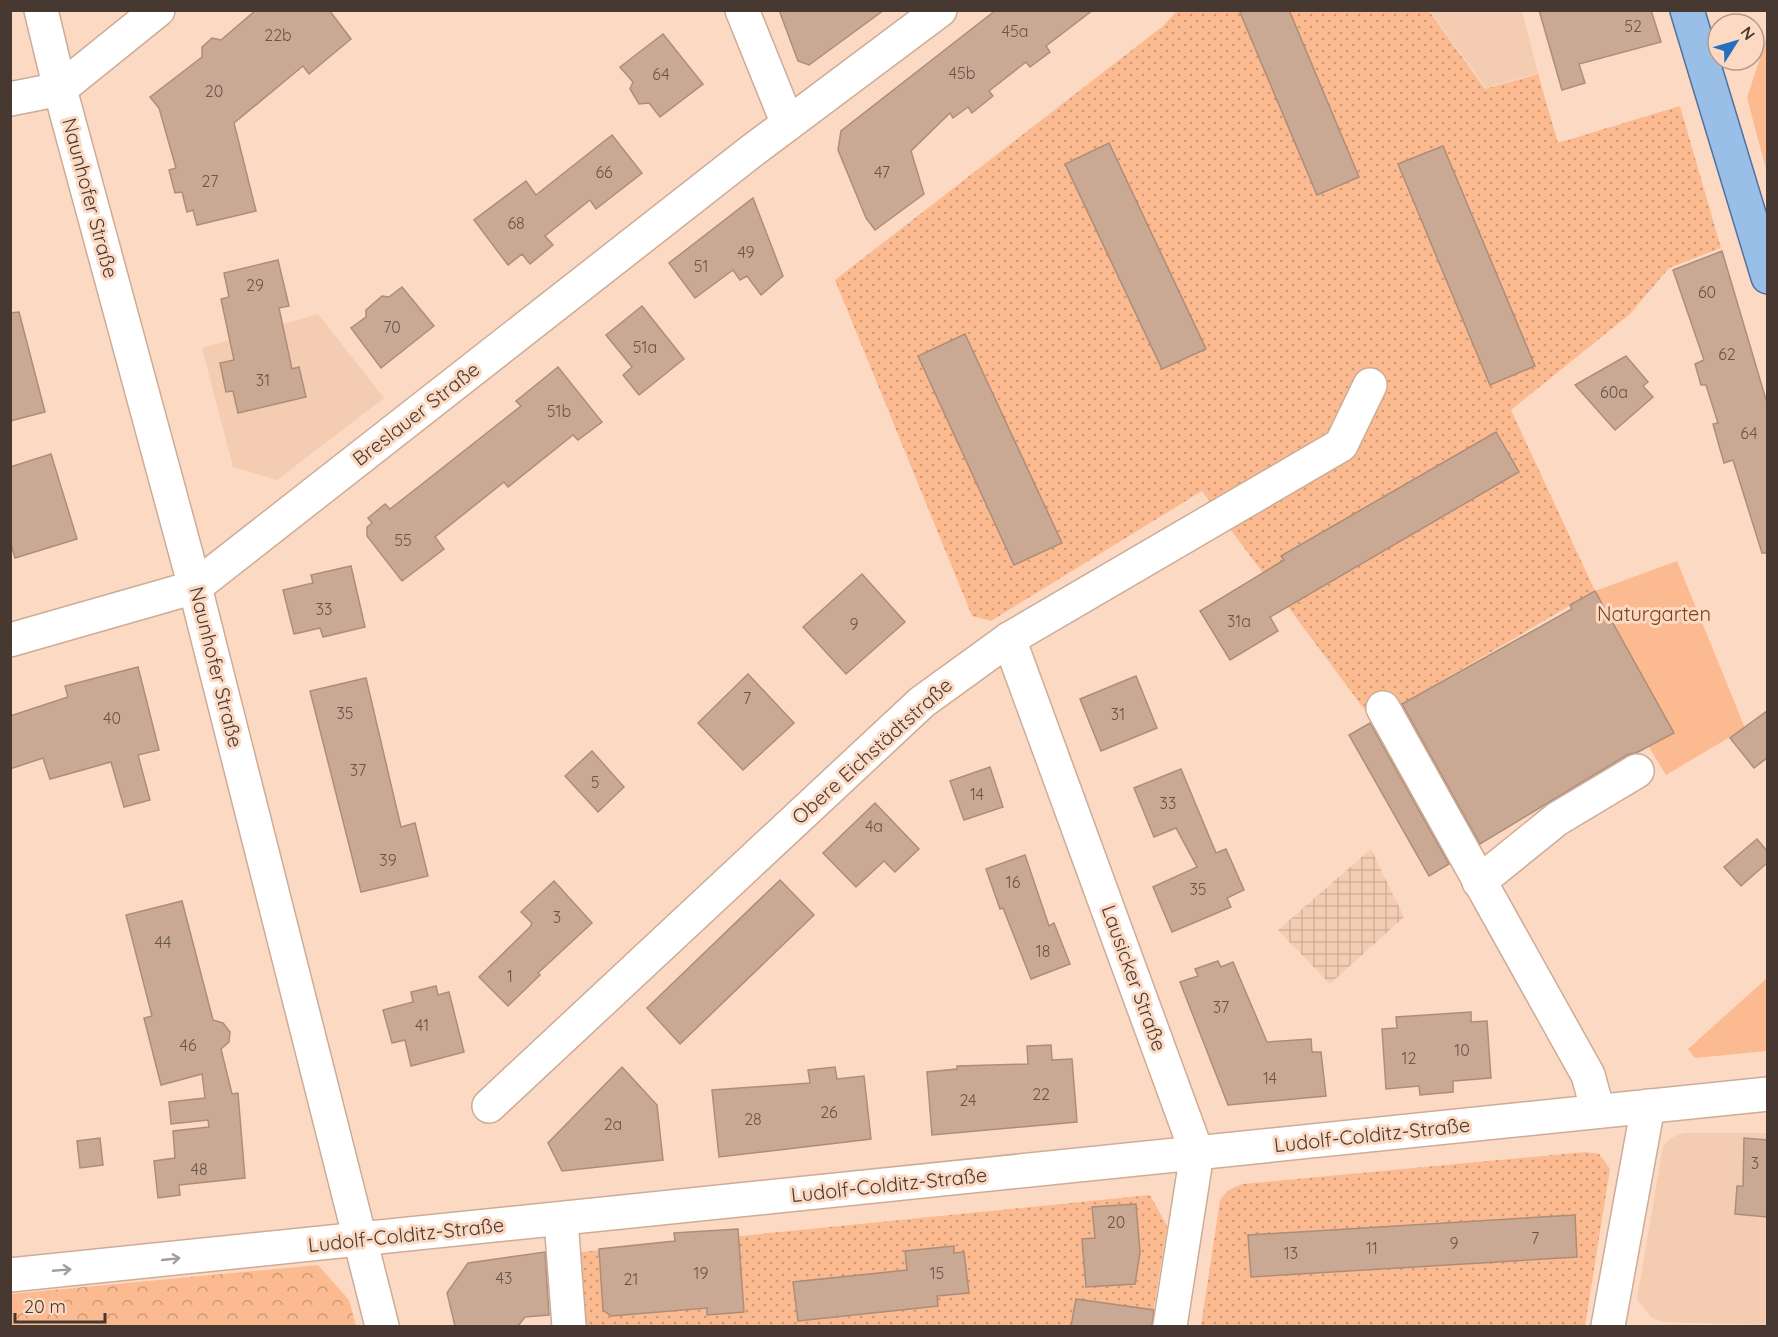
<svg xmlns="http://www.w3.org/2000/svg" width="1778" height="1337" font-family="Quicksand,sans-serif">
<defs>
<pattern id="industrial-grid" width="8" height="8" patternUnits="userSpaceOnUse" patternTransform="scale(1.5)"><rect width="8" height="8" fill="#f4ccb2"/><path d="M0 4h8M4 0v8" fill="none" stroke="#d3b09a"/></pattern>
<pattern id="grass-dots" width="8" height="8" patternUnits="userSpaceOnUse" patternTransform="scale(1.5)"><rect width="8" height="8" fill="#fcba90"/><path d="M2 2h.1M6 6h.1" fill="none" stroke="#ce9876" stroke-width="1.8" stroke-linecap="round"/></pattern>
<pattern id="park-crowns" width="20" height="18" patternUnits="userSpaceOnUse" patternTransform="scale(1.5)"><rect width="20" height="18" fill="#fcba90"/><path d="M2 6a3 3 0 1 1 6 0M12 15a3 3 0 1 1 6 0" fill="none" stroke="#ce9876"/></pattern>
</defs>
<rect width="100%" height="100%" fill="#fcd9c3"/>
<g fill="#f4ccb2">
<path d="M1430,11h92l16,62 -52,15z"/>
<path d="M318,314l66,84 -107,82 -44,-13 -31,-119z"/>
<path d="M1684,1133h83v192l-105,-3 -10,-4 -15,-19 26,-153 10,-9z"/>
</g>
<path fill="url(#industrial-grid)" d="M1371,849l33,68 -74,67 -52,-54z"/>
<g fill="url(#grass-dots)">
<path d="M1178,10l251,1 56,78 53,-15 20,69 122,-37 41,142 -52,20 -39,46 -119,96 84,181 -222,130 -171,-230 -211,130 -19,-5 -137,-336 328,-254z"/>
<path d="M1586,1152l13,2 11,15 -25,157h-384l19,-125c5,-10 12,-13 23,-17z"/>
<path d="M1150,1195l17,31 -16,100h-574l-6,-73z"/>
</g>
<path fill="url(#park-crowns)" d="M318,1265l31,35 7,26h-345v-32z"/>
<g fill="#fcba90">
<path d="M1767,36h1l-1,137 -20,-75z"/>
<path d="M1677,561l68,167 -79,47 -17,-28 25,-14 -79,-142z"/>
<path d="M1767,978v73l-72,7 -7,-9z"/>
</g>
<g fill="#caa994" stroke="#ad8d79" stroke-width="1.5">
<path d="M256,10h73l22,29 -42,35 -6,-8 -69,57 22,88 -59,14 -4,-15 -6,2 -5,-20 -7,1 -6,-23 7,-2 -17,-60 -9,-11 52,-40v-10l10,-9 9,2z"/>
<path d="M779,10h105l-75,55 -11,-4z"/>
<path d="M996,10h97l-47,36 4,6 -20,15 -4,-5 -37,29 4,5 -21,17 -4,-6 -15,11 -3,-5 -39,38 13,43 -49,36 -9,-12 -28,-68 3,-19z"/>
<path d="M1239,10h50l70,167 -42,18z"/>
<path d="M1539,10h112l10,32 -82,22 6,19 -23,7z"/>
<path d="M663,34l40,50 -43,33 -11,-14 -10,1 -9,-15 3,-7 -13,-15z"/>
<path d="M612,135l30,38 -46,36 -6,-9 -45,36 8,9 -23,19 -8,-10 -14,11 -34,-45 52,-39 10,14z"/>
<path d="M1109,143l97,206 -44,20 -97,-205z"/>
<path d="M1443,146l92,220 -45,19 -92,-221z"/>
<path d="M753,198l30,78 -22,19 -14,-19 -7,4 -7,-10 -38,28 -26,-35z"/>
<path d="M1722,251l45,152v150h-5l-29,-93 -9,3 -11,-39 5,-1 -12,-38h-5l-6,-21 9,-4 -31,-90z"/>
<path d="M278,260l11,46 -10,2 13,61 7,-2 7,30 -68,16 -5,-22 -7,1 -6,-29 14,-3 -13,-61 8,-2 -5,-24z"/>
<path d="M402,287l32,39 -53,42 -30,-40 15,-11v-7l16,-14 7,1z"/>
<path d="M642,306l42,53 -45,36 -16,-20 9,-8 -26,-32z"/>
<path d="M19,312l26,100 -35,9v-108z"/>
<path d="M965,334l97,209 -48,22 -96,-209z"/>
<path d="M1626,356l22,26 -5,4 10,11 -38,33 -40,-45z"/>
<path d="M558,367l44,55 -24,18 -5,-5 -65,52 -4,-5 -69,55 9,12 -42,32 -35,-45v-9l5,-4 -4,-5 17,-14 5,5 32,-25 99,-78 -5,-5z"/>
<path d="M1496,432l23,40 -249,145 8,14 -48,29 -30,-49 84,-51 -3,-4z"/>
<path d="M51,454l26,85 -62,19 -5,-17v-74z"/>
<path d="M351,566l14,61 -42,10 -3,-9 -26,6 -11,-44 30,-7 -2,-8z"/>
<path d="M862,574l43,48 -59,52 -43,-47z"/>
<path d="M1595,591l79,142 -36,19 -11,3 -147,89 -78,-140 170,-95 -2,-4z"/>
<path d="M138,667l21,83 -21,5 12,45 -26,7 -13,-45 -61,17 -7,-21 -33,11v-53l58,-19 -3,-11z"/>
<path d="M748,674l46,49 -51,47 -45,-47z"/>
<path d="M1136,676l21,52 -56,23 -21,-52z"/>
<path d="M366,678l35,149 14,-4 13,53 -67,16 -51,-201z"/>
<path d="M1767,711v47l-13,10 -24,-30z"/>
<path d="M1370,723l79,141 -20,12 -80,-141z"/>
<path d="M592,751l32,36 -26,25 -33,-36z"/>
<path d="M990,767l13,40 -39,13 -14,-39z"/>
<path d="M1181,769l35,84 10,-4 18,41 -17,8 4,9 -59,25 -19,-45 44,-20 -21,-39 -22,9 -20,-49z"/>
<path d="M875,803l44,46 -24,23 -11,-11 -28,26 -33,-34z"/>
<path d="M1757,839l10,12v12l-26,23 -17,-19z"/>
<path d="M1025,855l24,71 5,-3 16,41 -39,15 -28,-71 -3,1 -14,-40z"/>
<path d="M780,880l34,35 -134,129 -33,-36z"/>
<path d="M554,881l38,42 -54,50 2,2 -32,31 -29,-29 51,-50 2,-4 -11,-11z"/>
<path d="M182,901l31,119 10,3 7,9 -1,10 -8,7 11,45 6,-1 7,85 -66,7 1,10 -22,3 -4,-37 21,-3 -2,-27 36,-4 -1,-7 -37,4 -2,-22 36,-4 -3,-24 -41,11 -17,-67 8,-2 -26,-101z"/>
<path d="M1218,961l3,6 12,-5 34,80 44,-3 1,13h9l5,44 -98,9 -48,-123 18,-6 -3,-7z"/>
<path d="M436,986l2,9 11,-3 15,60 -53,14 -6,-26 -13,3 -9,-33 30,-8 -2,-10z"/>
<path d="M1471,1012v10l16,-1 4,57 -38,3v11l-33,3 -1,-9 -33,3 -4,-60 15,-1 -1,-11z"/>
<path d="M1051,1045l1,15 20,-1 5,63 -145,13 -5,-63 30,-3v-3l71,-2 -1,-18z"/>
<path d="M622,1067l35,38 6,55 -101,11 -14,-28z"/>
<path d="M835,1067l2,12 27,-3 7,63 -152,18 -7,-67 98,-7 -2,-13z"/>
<path d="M100,1138l3,27 -23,3 -3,-27z"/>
<path d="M1744,1138l23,2v77l-32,-3 2,-28h6z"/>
<path d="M1136,1204l4,48 -5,32 -49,3 -4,-48 13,-1 -3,-31z"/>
<path d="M1575,1215l2,42 -326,20 -3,-42z"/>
<path d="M738,1229l6,83 -37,3v-7l-96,8 -8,-6 -4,-61 76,-8 -1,-8z"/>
<path d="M954,1246v7l10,-1 5,41 -32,3 1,10 -140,15 -5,-39 114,-12 -2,-19z"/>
<path d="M545,1252l4,63 -24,2 -7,9h-63l-8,-33 21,-30z"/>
<path d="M1076,1299l78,11 -2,16h-81z"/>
</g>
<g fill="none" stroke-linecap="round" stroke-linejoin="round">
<defs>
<g id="minor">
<path d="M41,10l19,79 135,498 187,739"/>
<path d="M742,10l46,114"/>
<path d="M10,99l50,-10 98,-79"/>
<path d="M1009,639l188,514 -27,173"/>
<path d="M10,640l185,-53 558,-437 187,-140"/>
<path d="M1383,708l205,367 10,36"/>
<path d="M1479,882l78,-63 80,-48"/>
<path d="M489,1106l433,-404 87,-63 332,-194 29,-60"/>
<path d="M561,1220l8,106"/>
<path d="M10,1275l1758,-181"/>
<path d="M1608,1326l40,-220"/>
</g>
<path id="major" d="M1687,10l81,267"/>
</defs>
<use href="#minor" stroke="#cdac97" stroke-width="36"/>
<use href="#major" stroke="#50739e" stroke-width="36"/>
<use href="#minor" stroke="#fff" stroke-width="33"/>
<use href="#major" stroke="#99bee8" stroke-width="33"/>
</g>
<defs><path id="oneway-shaft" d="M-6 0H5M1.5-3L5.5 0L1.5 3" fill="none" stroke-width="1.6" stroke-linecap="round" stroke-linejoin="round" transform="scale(1.5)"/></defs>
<g stroke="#a39c98">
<use href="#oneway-shaft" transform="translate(171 1259) rotate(-6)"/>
<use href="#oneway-shaft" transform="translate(62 1270) rotate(-5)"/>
</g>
<g text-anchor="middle" stroke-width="6" stroke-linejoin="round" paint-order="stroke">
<g font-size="16" fill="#68554a">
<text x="1633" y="32">52</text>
<text x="1015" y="37">45a</text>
<text x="278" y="41">22b</text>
<text x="962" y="79">45b</text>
<text x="661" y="80">64</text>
<text x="214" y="97">20</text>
<text x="604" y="178">66</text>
<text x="882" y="178">47</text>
<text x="210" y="187">27</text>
<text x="516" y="229">68</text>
<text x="746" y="258">49</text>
<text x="701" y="272">51</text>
<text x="255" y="291">29</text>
<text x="1707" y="298">60</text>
<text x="392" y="333">70</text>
<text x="645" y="353">51a</text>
<text x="1727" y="360">62</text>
<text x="263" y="386">31</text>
<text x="1614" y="398">60a</text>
<text x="559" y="417">51b</text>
<text x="1749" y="439">64</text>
<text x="403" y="546">55</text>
<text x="324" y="615">33</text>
<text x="1239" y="627">31a</text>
<text x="854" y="630">9</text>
<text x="747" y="704">7</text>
<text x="345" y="719">35</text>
<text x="1118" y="720">31</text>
<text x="112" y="724">40</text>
<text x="358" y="776">37</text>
<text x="595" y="788">5</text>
<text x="977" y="800">14</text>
<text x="1168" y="809">33</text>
<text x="874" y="832">4a</text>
<text x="388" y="866">39</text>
<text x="1013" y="888">16</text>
<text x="1198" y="895">35</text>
<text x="557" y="923">3</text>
<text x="163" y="948">44</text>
<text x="1043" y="957">18</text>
<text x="510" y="982">1</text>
<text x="1221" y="1013">37</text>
<text x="422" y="1031">41</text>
<text x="188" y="1051">46</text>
<text x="1462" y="1056">10</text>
<text x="1409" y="1064">12</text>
<text x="1270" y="1084">14</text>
<text x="1041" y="1100">22</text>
<text x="968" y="1106">24</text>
<text x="829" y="1118">26</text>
<text x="753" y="1125">28</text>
<text x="613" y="1130">2a</text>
<text x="1755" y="1169">3</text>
<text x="199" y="1175">48</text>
<text x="1116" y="1228">20</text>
<text x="1535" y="1244">7</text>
<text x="1454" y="1249">9</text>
<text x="1372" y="1254">11</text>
<text x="1291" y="1259">13</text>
<text x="701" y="1279">19</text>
<text x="937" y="1279">15</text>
<text x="504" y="1284">43</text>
<text x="631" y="1285">21</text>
</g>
<g font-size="20" fill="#473931" stroke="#fcd9c3">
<text transform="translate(90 198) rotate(75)" y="7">Naunhofer Straße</text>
<text transform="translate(416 414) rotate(-38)" y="7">Breslauer Straße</text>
<text transform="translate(216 667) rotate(76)" y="7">Naunhofer Straße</text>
<text transform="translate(872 751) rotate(-42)" y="7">Obere Eichstädtstraße</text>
<text transform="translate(1134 978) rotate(70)" y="7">Lausicker Straße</text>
<text transform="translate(1372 1135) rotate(-6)" y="7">Ludolf-Colditz-Straße</text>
<text transform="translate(889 1185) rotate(-6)" y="7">Ludolf-Colditz-Straße</text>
<text transform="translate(406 1235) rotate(-6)" y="7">Ludolf-Colditz-Straße</text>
</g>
<g font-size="20" fill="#7a441d" stroke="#fcd9c3">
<text x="1654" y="621">Naturgarten</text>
</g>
</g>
<rect width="1778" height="1337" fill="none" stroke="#473931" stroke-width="24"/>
<g transform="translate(1736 42) rotate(53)"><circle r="28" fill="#fcd9c3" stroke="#b49989" stroke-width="1.5"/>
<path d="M0-4.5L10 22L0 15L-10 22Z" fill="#2470bf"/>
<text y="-9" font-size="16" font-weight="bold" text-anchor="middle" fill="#473931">N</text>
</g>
<path d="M15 1313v9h90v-9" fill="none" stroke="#473931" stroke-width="3"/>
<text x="24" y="1313" font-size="18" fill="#473931" stroke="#fcd9c3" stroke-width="4.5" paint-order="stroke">20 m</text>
</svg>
